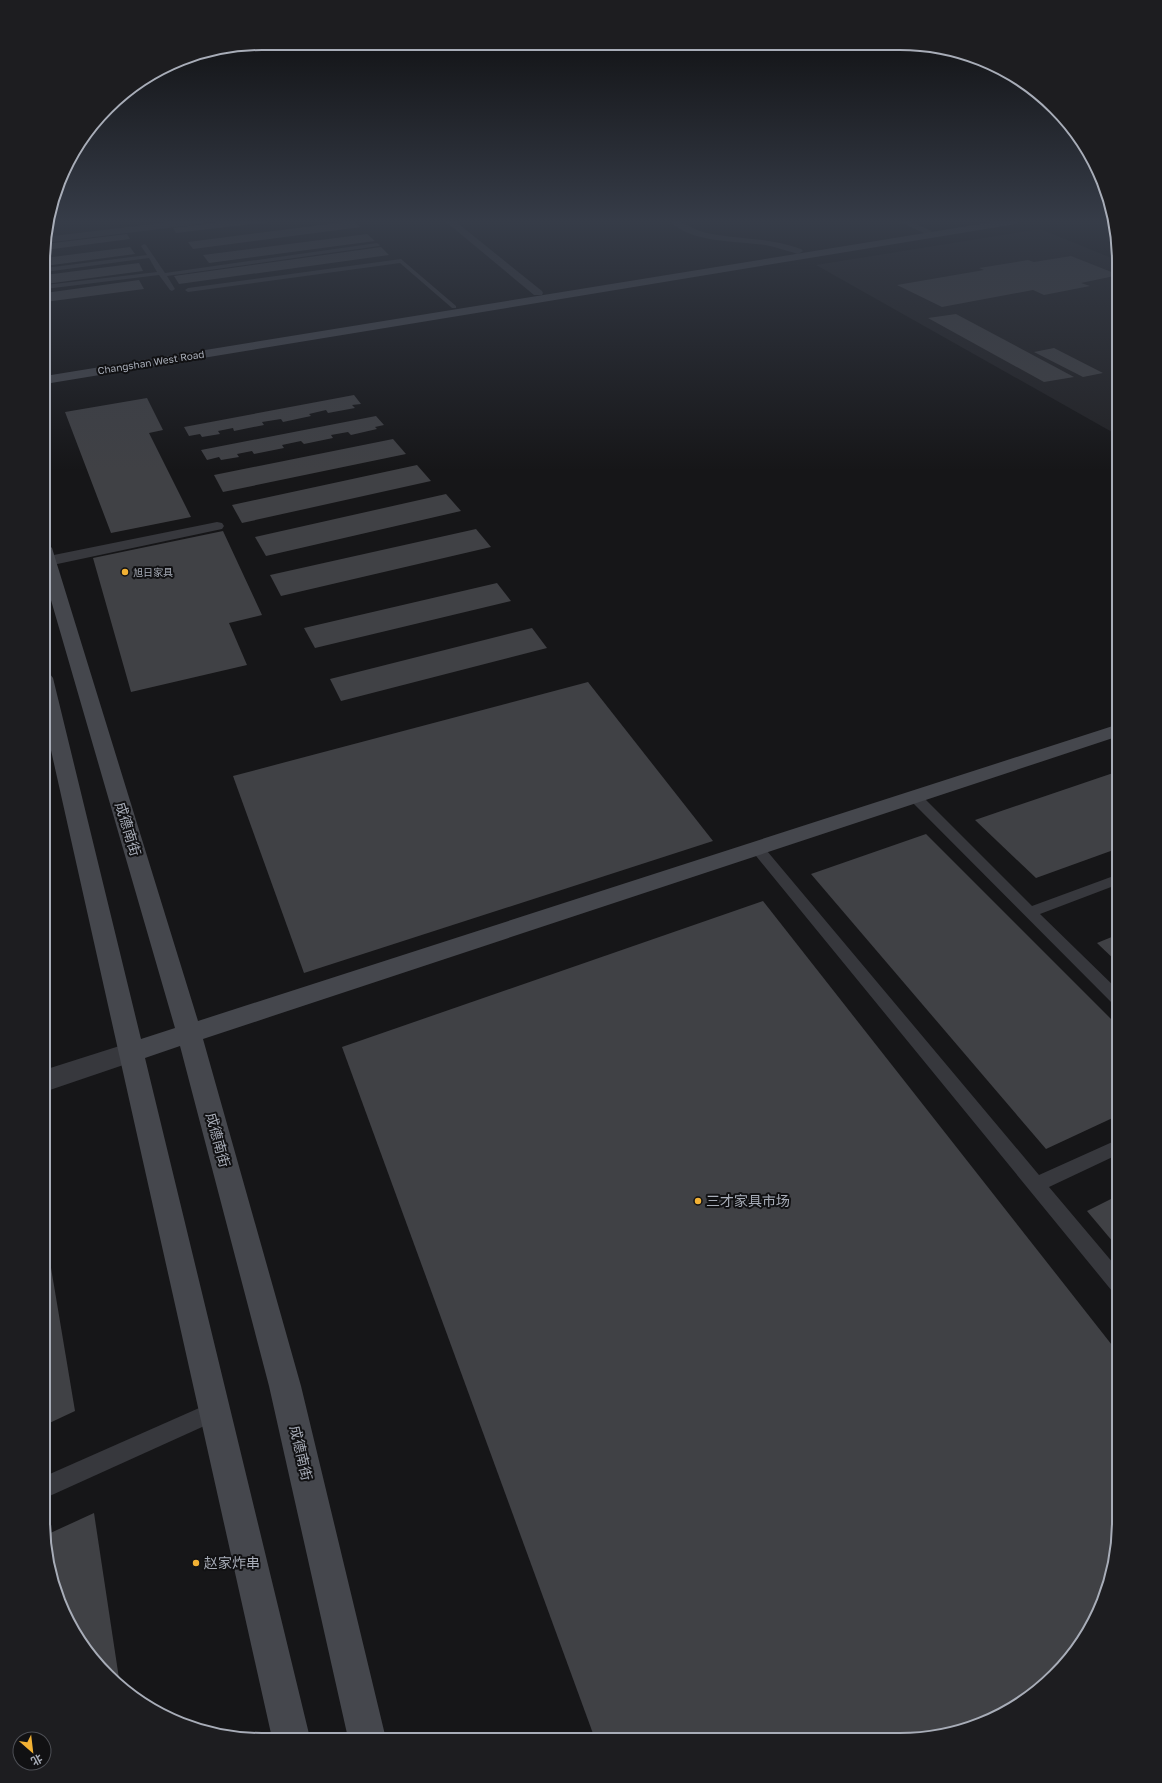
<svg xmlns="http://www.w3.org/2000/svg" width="1162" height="1783" font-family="'Golos Text','Noto Sans SC',sans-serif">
<rect width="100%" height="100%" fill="#161618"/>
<path fill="#222225" d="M1040,229l79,32v175l-303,-171z"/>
<g fill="#404145">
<path d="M230,221l39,1 -93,11 -3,-5z"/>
<path d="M353,221l8,6 -168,22 -5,-7z"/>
<path d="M127,234l3,5 -85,11v-6z"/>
<path d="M367,234l8,7 -166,22 -6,-8z"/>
<path d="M130,247l5,7 -90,12v-8z"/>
<path d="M381,247l8,8 -210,29 -5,-8z"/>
<path d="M1071,256l48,19 -38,8 9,3 -46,9 -11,-5 -91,17 -45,-22 87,-15 -5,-2 49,-8 6,2z"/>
<path d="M139,263l4,8 -97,13 -1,-3v-6z"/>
<path d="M139,280l5,9 -99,13v-9z"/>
<path d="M956,314l118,63 -30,5 -116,-64z"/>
<path d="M1054,348l49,25 -20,4 -49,-25z"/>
<path d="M354,395l7,9 -9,1 3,3 -27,5 -2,-3 -17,4 2,2 -28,6 -2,-3 -19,3 2,3 -30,6 -1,-3 -15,3 2,3 -18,3 -2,-3 -11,2 -5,-9z"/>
<path d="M147,398l16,32 -14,3 42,84 -80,16 -46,-121z"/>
<path d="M376,416l8,9 -9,2 2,2 -26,6 -3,-3 -17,3 2,3 -29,6 -3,-3 -19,4 2,3 -30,6 -2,-3 -15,3 2,3 -18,3 -2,-3 -12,3 -6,-10z"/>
<path d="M393,439l13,15 -183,38 -9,-17z"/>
<path d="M417,465l14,16 -189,42 -10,-18z"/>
<path d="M446,494l15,17 -195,45 -11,-19z"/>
<path d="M476,529l15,18 -210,49 -11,-21z"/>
<path d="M223,531l39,84 -33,8 18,42 -116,27 -38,-134z"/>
<path d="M497,583l14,18 -196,47 -11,-20z"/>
<path d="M532,628l15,20 -206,53 -11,-22z"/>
<path d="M588,682l125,159 -409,132 -71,-197z"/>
<path d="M1119,771v77l-83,30 -61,-58z"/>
<path d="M926,834l193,193v88l-73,34 -235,-275z"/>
<path d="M763,901l356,453v181l-12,56 -33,63 -41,41 -49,28 -84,17 -305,-1 -253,-692z"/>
<path d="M1119,934v30l-22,-21z"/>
<path d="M1119,1195v54l-32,-38z"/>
<path d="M43,1220l32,191 -32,15z"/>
<path d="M94,1513l26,172 -32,-31 -28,-49 -14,-70z"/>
</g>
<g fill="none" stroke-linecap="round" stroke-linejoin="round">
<g fill="#37383d" fill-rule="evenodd">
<path d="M377,243l3,2 -1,1 -212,30 8,13 -3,2 -2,-1 -11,-15 -114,14v-4l112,-13 -8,-14 -104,14v-4l102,-13 -6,-9 3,-2 2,1 19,28z"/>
<path d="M401,259l55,47v2h-4l-52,-45 -212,29 -3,-2 3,-2z"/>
<path d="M914,792l5,1 113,113 87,-32v10l-79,30 79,77v16l-5,-2 -205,-206 -1,-3 1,-3z"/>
<path d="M757,843l5,2 277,330 80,-36v15l-70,33 70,83v24l-7,-3 -360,-440 -2,-3 2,-3z"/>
<path d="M215,1401l7,3 3,7 -3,7 -179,81v-22z"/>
</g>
<g fill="#37383d" fill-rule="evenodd">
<path d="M178,221h27l-4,3 -156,19v-6z"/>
<path d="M445,221h10l87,70 1,2 -1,2h-8z"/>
<path d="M670,221c17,0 21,9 37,12 33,7 61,4 94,16l2,2 -5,3c-11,-3 -22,-7 -33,-9 -28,-4 -75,-2 -95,-24z"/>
<path d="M897,221h12l23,10 -5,3 -3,-1z"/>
<path d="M217,522l5,1 2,3 -2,3 -174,37 -4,-1v-8z"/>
<path d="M132,1042l9,3 4,7 -4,7 -97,33v-22z"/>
</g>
<g fill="#45474d" fill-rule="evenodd">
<path d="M999,221h21l-4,3 -971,160v-8z"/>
<path d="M44,544l5,1 3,3 146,473 921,-297v12l-916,303 98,347 85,353 -38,-1 -79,-352 -89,-340 -35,12 165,680h-38l-228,-1019v-46l6,1 3,4 88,361 34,-11 -131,-452z"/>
</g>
</g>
<linearGradient id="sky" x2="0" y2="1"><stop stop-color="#0c0c0d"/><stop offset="0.47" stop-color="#363c48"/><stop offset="1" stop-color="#363c48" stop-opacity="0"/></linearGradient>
<rect width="1162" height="471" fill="url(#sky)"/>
<g fill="#f2b134" stroke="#111113" stroke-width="1.5">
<circle cx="125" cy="572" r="4"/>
<circle cx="698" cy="1201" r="4"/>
<circle cx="196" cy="1563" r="4"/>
</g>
<g text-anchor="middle" stroke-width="4" stroke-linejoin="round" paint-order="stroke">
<g font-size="10" fill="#a8adb8" stroke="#111113">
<text transform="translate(151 362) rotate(-9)" y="4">Changshan West Road</text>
</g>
<g font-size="10" fill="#a8adb8" stroke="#111113" text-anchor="start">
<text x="133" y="576">旭日家具</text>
</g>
<g font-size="14" fill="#a8adb8" stroke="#111113">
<text transform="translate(128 829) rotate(73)" y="5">成德南街</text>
<text transform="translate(218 1140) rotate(75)" y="5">成德南街</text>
<text transform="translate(301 1453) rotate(77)" y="5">成德南街</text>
</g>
<g font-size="14" fill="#a8adb8" stroke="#111113" text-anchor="start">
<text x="706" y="1206">三才家具市场</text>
<text x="204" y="1568">赵家炸串</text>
</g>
</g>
<path d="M0 0H1162V1783H0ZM262 50H900A212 212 0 0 1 1112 262V1521A212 212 0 0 1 900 1733H262A212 212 0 0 1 50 1521V262A212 212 0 0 1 262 50Z" fill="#1d1d20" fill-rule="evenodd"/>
<path fill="none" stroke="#a8adb8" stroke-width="2" d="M262 50H900A212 212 0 0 1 1112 262V1521A212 212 0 0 1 900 1733H262A212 212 0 0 1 50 1521V262A212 212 0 0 1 262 50Z"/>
<g transform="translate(32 1751) rotate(152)"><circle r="19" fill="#111113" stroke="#4d4f55"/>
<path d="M0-3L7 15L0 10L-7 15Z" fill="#f2b134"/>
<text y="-6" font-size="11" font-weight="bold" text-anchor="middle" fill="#a8adb8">北</text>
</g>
</svg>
